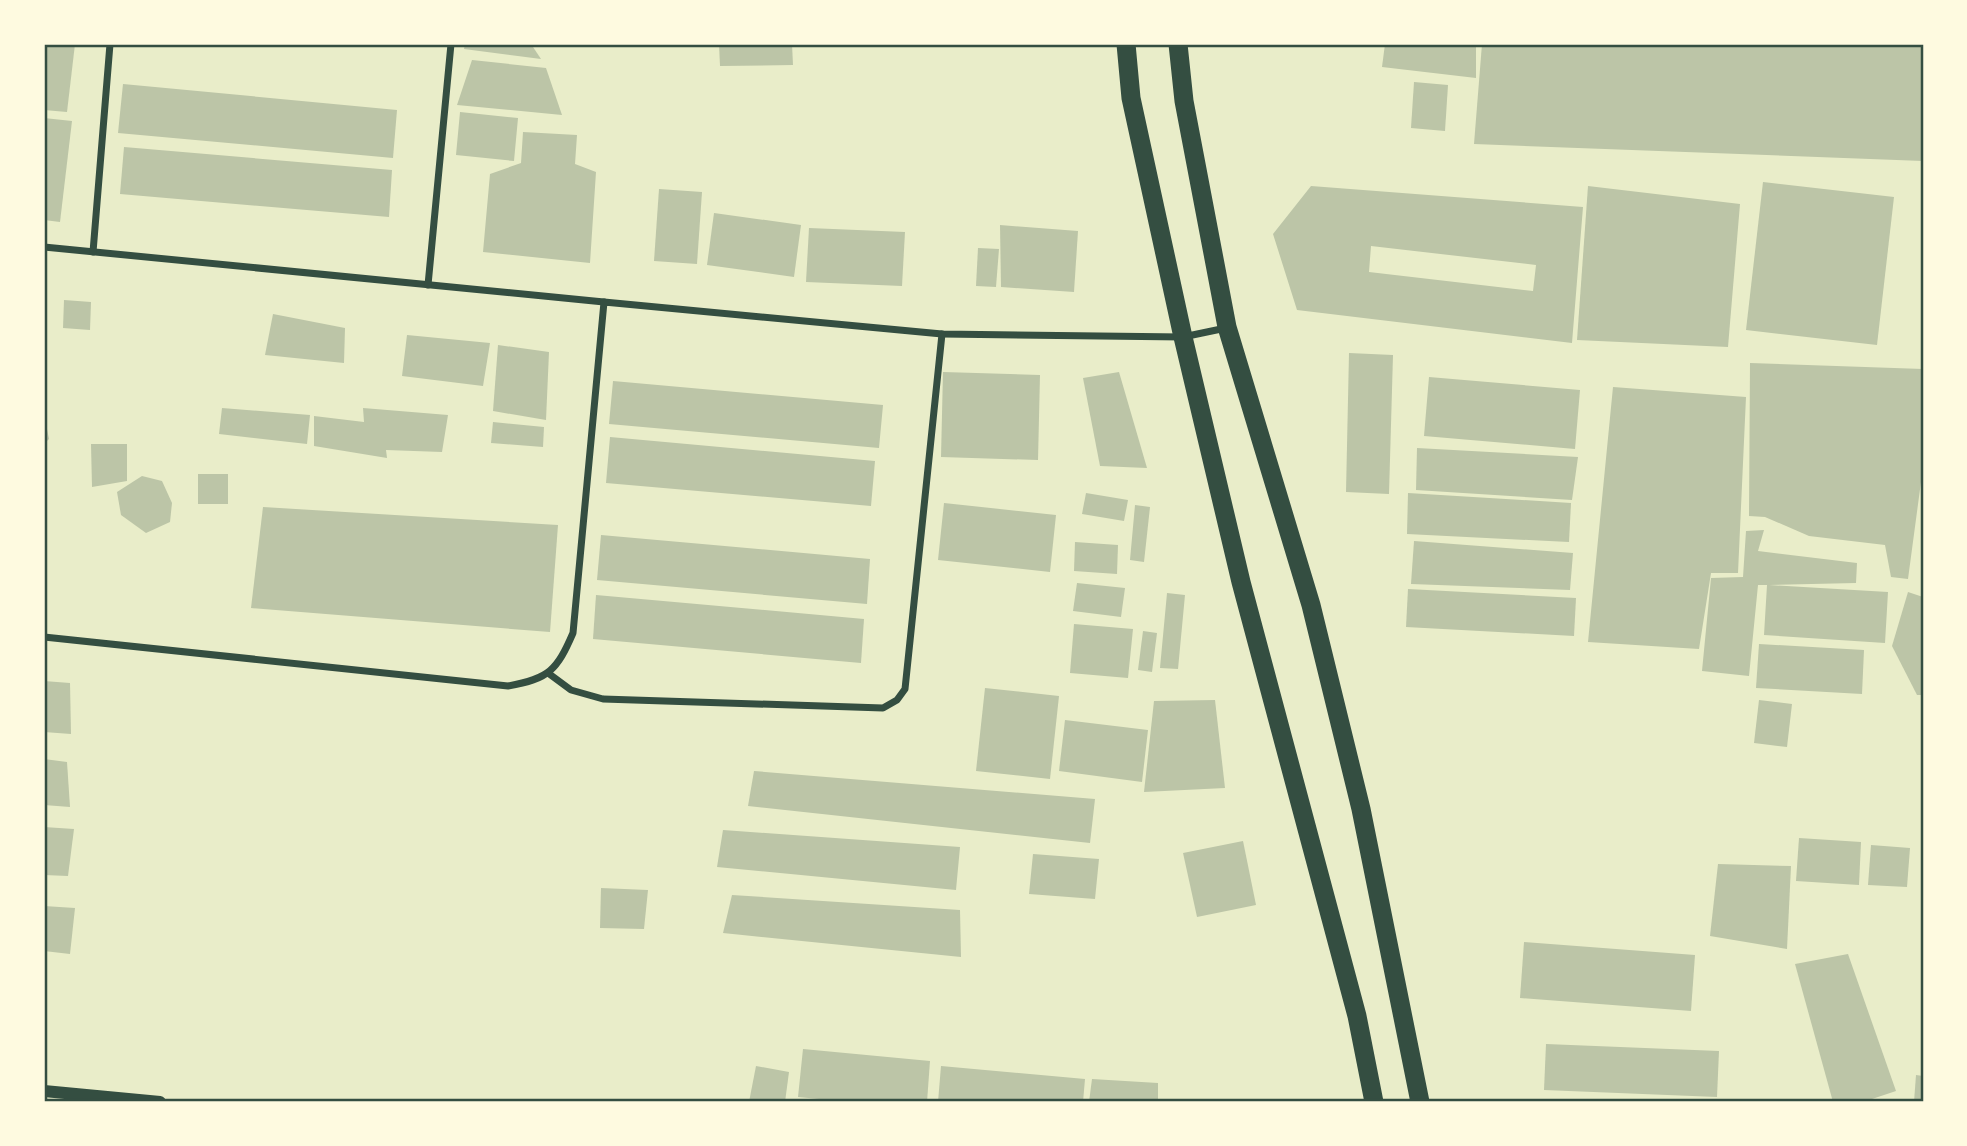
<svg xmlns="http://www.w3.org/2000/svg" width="1967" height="1146" font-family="'Public Sans',sans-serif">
<rect width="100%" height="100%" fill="#e9edc9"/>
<g fill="#bcc5a7" fill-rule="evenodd">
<path d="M44,44h31l-8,68 -23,-2z"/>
<path d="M465,44h66l10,15 -77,-10z"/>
<path d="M719,44h73l1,21 -73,1z"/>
<path d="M1385,44h91v34l-94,-11z"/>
<path d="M1482,44h441v117l-449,-17z"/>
<path d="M472,60l74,8 16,47 -105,-10z"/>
<path d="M1414,82l34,3 -3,46 -34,-3z"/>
<path d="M123,84l274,26 -4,48 -275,-25z"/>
<path d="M460,112l58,6 -4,43 -58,-6z"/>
<path d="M44,118l28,3 -12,101 -16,-2z"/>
<path d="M523,132l54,3 -2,29 21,8 -6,91 -107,-11 7,-78 31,-11z"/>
<path d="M124,147l268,23 -3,47 -269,-23z"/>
<path d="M1763,182l131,15 -17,148 -131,-15z"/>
<path d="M1311,186l272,21 -11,136 -275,-33 -24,-76zM1371,246l165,19 -3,26 -164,-19z"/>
<path d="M1588,186l152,18 -12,143 -151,-7z"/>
<path d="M659,189l43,3 -5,72 -43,-3z"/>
<path d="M714,213l87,12 -7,52 -87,-12z"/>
<path d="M1000,225l78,6 -4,61 -73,-5z"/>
<path d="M809,228l96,4 -3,54 -96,-4z"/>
<path d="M978,248l21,1 -3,38 -20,-1z"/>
<path d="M64,300l27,2 -1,28 -27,-2z"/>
<path d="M273,314l72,14 -1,35 -79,-8z"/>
<path d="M407,335l83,8 -7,43 -81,-10z"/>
<path d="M498,345l51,7 -3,68 -53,-9z"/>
<path d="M1349,353l44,2 -4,139 -43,-2z"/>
<path d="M1750,363l173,6v98l-15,112 -17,-2 -6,-32 -76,-9 -44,-19 -16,-1z"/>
<path d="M943,372l97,3 -2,85 -97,-3z"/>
<path d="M1119,372l28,96 -47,-2 -17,-88z"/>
<path d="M1429,377l151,13 -5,59 -151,-13z"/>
<path d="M613,381l270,24 -4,43 -270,-24z"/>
<path d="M1613,387l133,10 -8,176h-27l-12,76 -111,-7z"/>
<path d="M222,408l88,7 -3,29 -88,-10z"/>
<path d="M363,408l85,7 -6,37 -56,-2 1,8 -73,-12v-30l50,6z"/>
<path d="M44,414l5,25 -5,5z"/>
<path d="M493,422l51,5 -1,20 -52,-4z"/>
<path d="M610,437l265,24 -4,45 -265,-23z"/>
<path d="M91,444h36v37l-35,6z"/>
<path d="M1417,448l161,9 -6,43 -156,-10z"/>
<rect x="198" y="474" width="30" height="30"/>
<path d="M142,476l20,5 10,22 -2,19 -24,11 -25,-18 -4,-23z"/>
<path d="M1086,493l42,7 -4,21 -42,-7z"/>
<path d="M1408,493l163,10 -2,39 -162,-8z"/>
<path d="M944,503l112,12 -6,57 -112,-12z"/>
<path d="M1135,505l15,2 -6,55 -14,-2z"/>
<path d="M263,507l295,18 -8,107 -299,-24z"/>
<path d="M1764,530l-6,21 99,12 -1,20 -87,2 119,7 -3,51 -121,-8 3,-50h-9l-9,91 -47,-5 9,-93 32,-1 3,-46z"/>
<path d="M601,535l269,24 -3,45 -270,-24z"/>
<path d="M1414,541l159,12 -3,37 -159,-6z"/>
<path d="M1075,542l43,3 -1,29 -43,-3z"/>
<path d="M1077,583l48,5 -4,29 -48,-6z"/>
<path d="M1408,589l168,9 -2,38 -168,-9z"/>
<path d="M1908,592l15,5v98h-6l-25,-49z"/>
<path d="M1167,593l18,2 -7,74 -18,-1z"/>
<path d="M596,595l268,24 -3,44 -268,-24z"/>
<path d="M1074,624l59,5 -5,49 -58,-5z"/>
<path d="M1143,631l14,2 -5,39 -14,-2z"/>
<path d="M1759,644l105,6 -2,44 -106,-6z"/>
<path d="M44,681l26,2 1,51 -27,-2z"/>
<path d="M985,688l74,8 -9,83 -74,-8z"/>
<path d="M1215,700l10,88 -81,4 10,-91z"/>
<path d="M1759,700l33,4 -5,43 -33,-4z"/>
<path d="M1065,720l83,10 -6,52 -83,-11z"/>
<path d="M44,759l23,3 3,45 -26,-2z"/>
<path d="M754,771l341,28 -5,44 -342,-37z"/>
<path d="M44,827l30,2 -6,47 -24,-1z"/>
<path d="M723,830l237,17 -4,43 -239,-23z"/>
<path d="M1799,838l62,4 -2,43 -63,-4z"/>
<path d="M1243,841l13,64 -59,12 -14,-64z"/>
<path d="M1871,845l39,3 -3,39 -39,-2z"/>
<path d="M1033,854l66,5 -4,40 -66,-5z"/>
<path d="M1718,864l73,2 -4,83 -77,-13z"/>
<path d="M601,888l47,2 -4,39 -44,-1z"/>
<path d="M732,895l228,15 1,47 -238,-24z"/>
<path d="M44,906l31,2 -5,46 -26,-3z"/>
<path d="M1524,942l171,13 -4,56 -171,-13z"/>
<path d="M1848,954l48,137 -33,11h-30l-38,-138z"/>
<path d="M1546,1044l173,7 -2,46 -173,-7z"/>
<path d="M803,1049l127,12 -3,41h-77l-52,-5z"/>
<path d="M756,1066l33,6 -4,30h-36z"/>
<path d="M941,1066l144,13 -2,23h-145z"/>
<path d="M1916,1075l7,1v26h-9z"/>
<path d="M1092,1079l66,4v19h-69z"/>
</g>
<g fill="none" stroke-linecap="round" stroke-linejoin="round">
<g stroke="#344e41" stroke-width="7">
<path d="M44,247l560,55"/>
<path d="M93,252l17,-208"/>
<path d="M428,285l23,-241"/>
<path d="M44,637l464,49c41,-7 49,-16 65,-53l31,-331 338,32 241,3 43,-9"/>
<path d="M548,673l23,17 32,9 280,9 14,-8 8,-11 37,-355"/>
</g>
<path stroke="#344e41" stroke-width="12" d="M44,1091l116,11"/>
<g stroke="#344e41" stroke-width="19">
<path d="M1126,44l5,54 52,239 58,245 116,434 17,86"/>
<path d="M1178,44l6,57 43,226 84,278 50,204 59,293"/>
</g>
</g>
<rect width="1967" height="1146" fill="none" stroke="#fefae0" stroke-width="91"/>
<rect x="46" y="46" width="1876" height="1054" fill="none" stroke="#344e41" stroke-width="2.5"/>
</svg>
